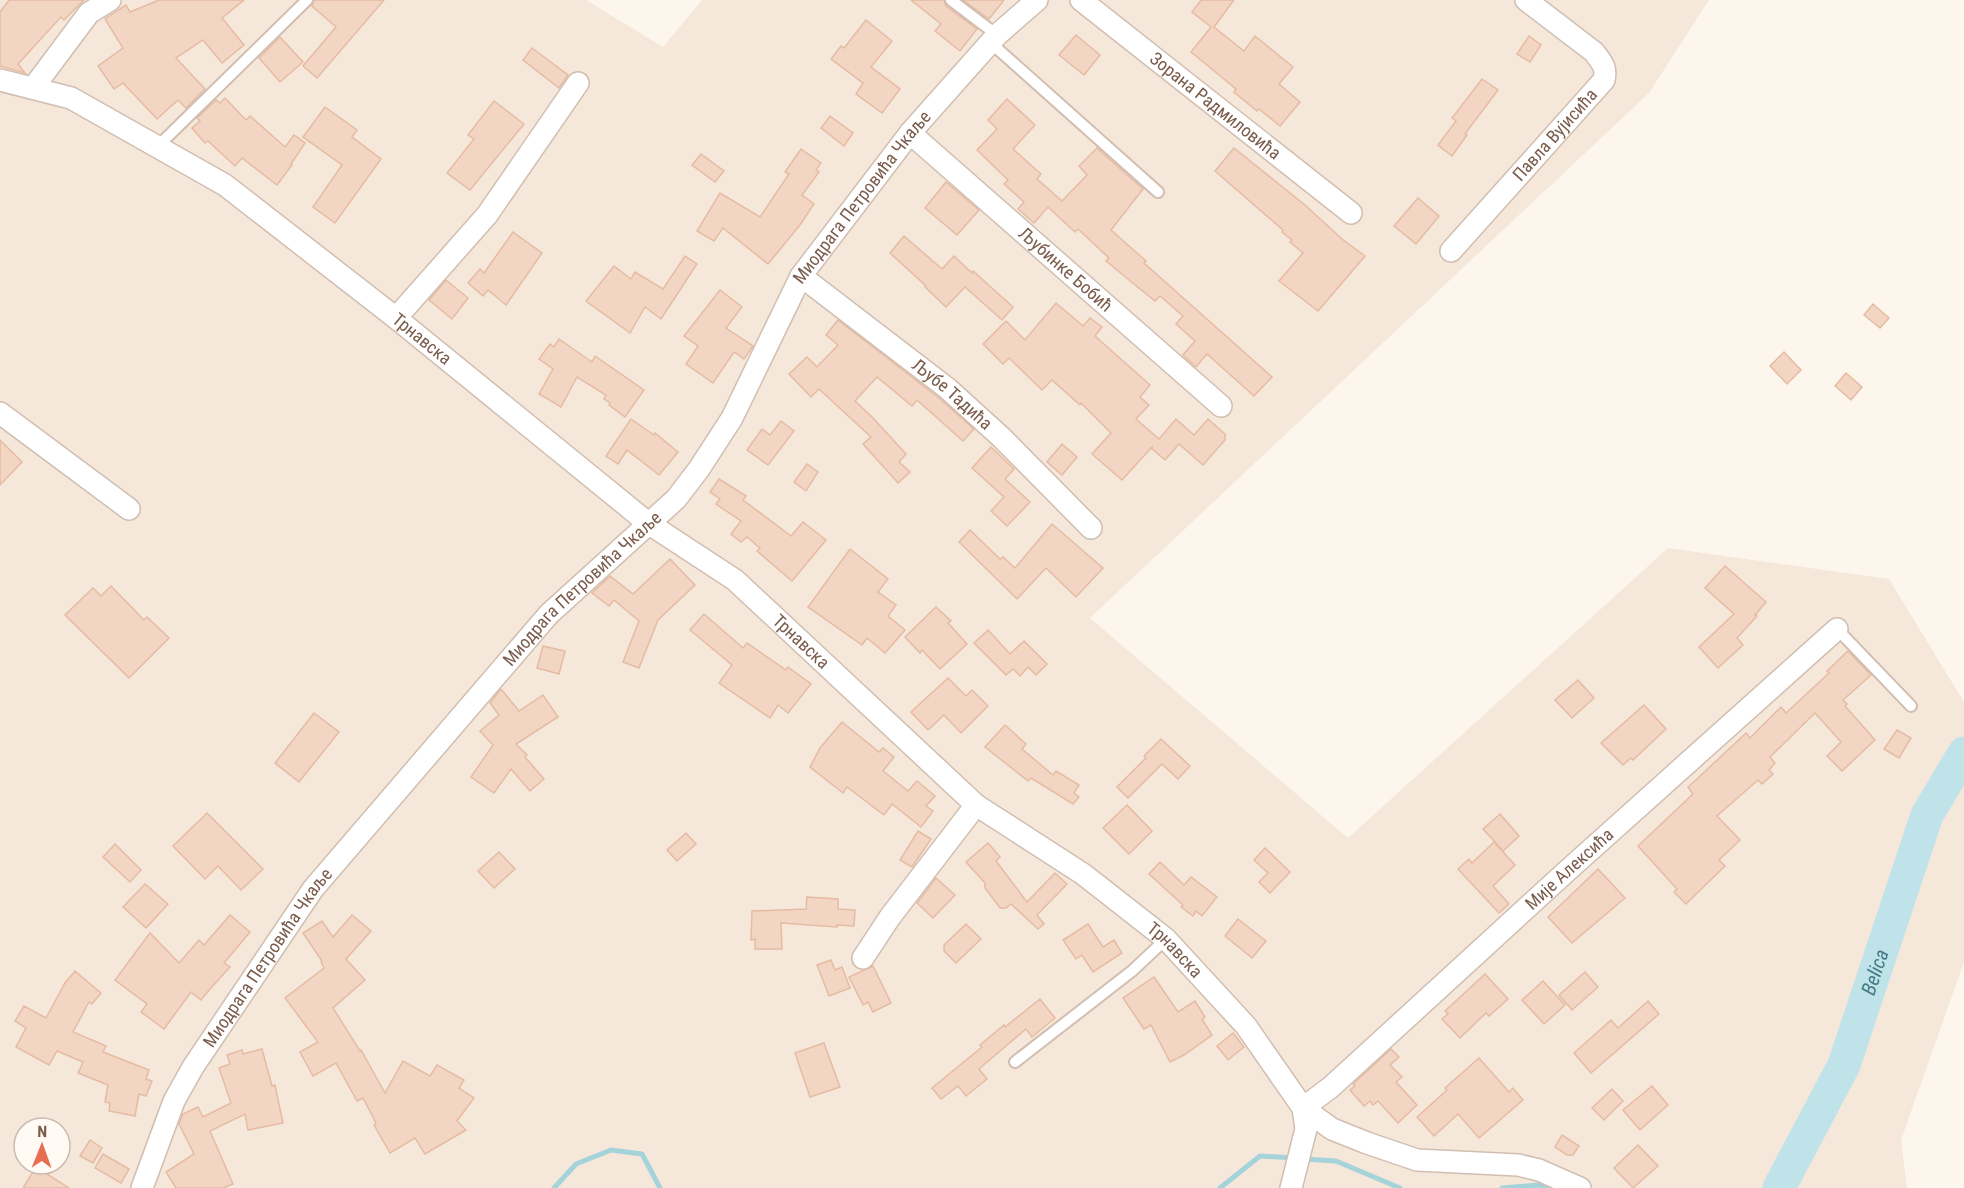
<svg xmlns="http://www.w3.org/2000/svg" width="1964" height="1188" font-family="'Roboto Condensed',sans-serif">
<rect width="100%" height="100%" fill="#fdf6ec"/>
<path fill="#f5e8da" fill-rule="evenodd" d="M0,0h586l77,47 39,-47h1007l-60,93 -559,525 258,220 320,-290 221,31 75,123v260l-63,178 6,48h-1907zM24,1128h36v36h-36z"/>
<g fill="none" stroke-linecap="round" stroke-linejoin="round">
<g stroke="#a5d3da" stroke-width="5">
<path d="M1303,1159l33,2 64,27"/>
<path d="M554,1188l22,-24 35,-14 31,4 18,34"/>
<path d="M1220,1188l40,-32 34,2"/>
<path d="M1502,1188l36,-3 8,3"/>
</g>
<path stroke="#bfe3e8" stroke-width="33" id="s1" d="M1779,1188l65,-123 83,-250 37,-62"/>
</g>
<g fill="#f3d5c3" stroke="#e6bba3" stroke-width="1.5">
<path d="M9,0h75l-20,20 -3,-3 -43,47 7,9 -25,-7v-54z"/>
<path d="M159,0h85l-22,18 22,27 -22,18 -19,-23 -27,18 29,31 -19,19 -8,-8 -21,19 -34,-36 -9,6 -16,-23 25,-18 -18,-29 21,-14 4,7z"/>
<path d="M314,0h70l-67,78 -14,-12 33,-39 -24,-21z"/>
<path d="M911,0h33l2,6 31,23 -17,22 -25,-20 6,-7z"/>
<path d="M963,0h41l-15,19z"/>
<path d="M1201,0h33l-20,27 30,24 11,-15 38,31 -14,17 21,18 -20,24 -21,-17 -2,2 -23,-19 2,-3 -45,-37 20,-25 -19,-15z"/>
<path d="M866,20l26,21 -21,26 29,22 -18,24 -26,-19 7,-11 -32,-24 10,-13 3,2z"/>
<path d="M1076,35l24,20 -16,20 -25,-20z"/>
<path d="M1529,36l12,9 -11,17 -13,-8z"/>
<path d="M280,37l23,25 -23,20 -21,-24z"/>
<path d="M532,48l36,27 -9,13 -36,-28z"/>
<path d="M1482,79l16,11 -33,44 2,1 -15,21 -14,-11 18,-24 -4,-3z"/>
<path d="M225,98l21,22 4,-4 35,31 9,-12 11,8 -14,21 1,1 -15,20 -35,-27 -7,8 -27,-25 -3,2 -13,-15 8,-7 -3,-3 19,-18 4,3z"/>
<path d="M1007,99l28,26 -22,24 28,25 -4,5 25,22 25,-26 -8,-9 18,-18 46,41 -32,41 35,31 -2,2 128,114 -18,19 -47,-42 -11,13 -13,-12 12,-14 -19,-17 7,-8 -23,-20 -5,5 -26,-21 -23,-19 3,-3 -31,-29 -3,3 -27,-25 -14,16 -16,-14 6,-7 -20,-18 4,-4 -31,-30 20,-21 -9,-9z"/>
<path d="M494,101l30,23 -54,66 -23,-17 27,-34 -6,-4z"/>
<path d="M325,107l32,23 -5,7 29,22 -46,64 -22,-16 29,-42 -39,-28z"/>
<path d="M830,116l23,17 -9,13 -23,-18z"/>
<path d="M1234,148l71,57 37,34 23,17 -47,55 -39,-30 24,-28 -13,-11 2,-2 -10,-8 1,-2 -68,-59z"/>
<path d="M801,149l20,14 -5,7 3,2 -17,23 12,9 -14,21 -32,39 -45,-36 -9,13 -17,-10 23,-38 40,24 29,-43 -4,-2z"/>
<path d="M701,154l23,17 -9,11 -23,-17z"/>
<path d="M946,182l33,28 -22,25 -32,-27z"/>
<path d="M1418,198l21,18 -23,28 -22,-18z"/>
<path d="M513,232l29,21 -36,52 -18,-15 -5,6 -15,-13 12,-14 4,4z"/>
<path d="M904,236l38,33 12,-13 18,17 1,-2 40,36 -11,13 -37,-33 -19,20 -21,-20 1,-1 -36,-33z"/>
<path d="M685,256l12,8 -36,55 -16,-12 -15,26 -44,-32 28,-35 17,13 4,-7 28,17z"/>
<path d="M446,280l22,18 -16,21 -23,-19z"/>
<path d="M720,290l22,17 -16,21 27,18 -9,13 -10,-7 -21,31 -27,-19 12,-18 -14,-10z"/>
<path d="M1056,303l27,23 7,-8 12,9 -7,9 55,49 -10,12 9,8 -13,14 23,20 17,-20 18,16 14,-16 17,15v6l-22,25 -24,-21 -14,16 -14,-12 2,-2 -31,34 -30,-26 19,-21 -30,-30 -1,2 -28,-25 -10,10 -33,-32 -6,6 -20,-20 23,-23 19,19z"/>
<path d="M1873,304l16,14 -9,10 -16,-13z"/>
<path d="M838,320l101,78 35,31 -11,12 -46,-41 -5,6 -35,-29 -22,24 18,17 33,36 -7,8 11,10 -12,11 -35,-39 8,-7 -52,-48 -8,8 -22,-23 18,-17 10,10 21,-22 -12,-10z"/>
<path d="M559,339l33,23 3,-6 49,34 -19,27 -16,-12 1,-2 -6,-4 2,-4 -29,-18 -16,30 -22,-13 14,-25 -14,-10 11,-15 4,3z"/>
<path d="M1784,352l17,18 -14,14 -17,-18z"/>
<path d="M1846,373l16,14 -11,13 -16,-14z"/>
<path d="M631,419l23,16 1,-2 23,19 -19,23 -32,-25 -9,14 -12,-8z"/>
<path d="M781,421l13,10 -26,34 -21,-15 15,-21 8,6z"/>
<path d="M0,440l22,22 -22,23z"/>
<path d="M1062,444l15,13 -15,18 -15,-13z"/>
<path d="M991,447l23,22 -9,10 25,23 -23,24 -16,-15 13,-14 -32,-29z"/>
<path d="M807,464l11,8 -12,19 -12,-9z"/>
<path d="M719,479l27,17 -3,4 48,36 12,-14 23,18 -34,41 -35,-30 3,-3 -13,-11 -6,5 -10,-8 10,-13 -25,-17 4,-5 -10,-7z"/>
<path d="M1052,524l51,44 -27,29 -30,-29 -29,31 -58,-57 11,-12 30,29 3,-2 12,11z"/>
<path d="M850,549l38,30 -10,13 18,13 -8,11 17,14 -20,23 -18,-15 -5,7 -54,-38z"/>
<path d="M670,559l25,26 -37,35 -19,48 -16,-6 16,-41 -25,-21 -5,6 -17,-13 18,-17 23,18z"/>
<path d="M1725,566l41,36 -11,13 2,1 -20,22 6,7 -25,23 -19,-21 35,-33 -29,-26z"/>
<path d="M111,586l33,34 3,-3 22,21 -40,40 -64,-63 28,-27 8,8z"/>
<path d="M936,607l15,14 -3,2 19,21 -27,25 -18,-19 -2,3 -15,-16z"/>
<path d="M704,614l39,34 4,-5 39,27 2,-3 23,17 -23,29 -10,-8 -8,13 -51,-35 13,-18 -42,-35z"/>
<path d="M988,630l22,24 14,-13 23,23 -11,11 -8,-8 -8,9 -7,-7 -7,6 -32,-32z"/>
<path d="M543,646l22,5 -6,23 -22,-6z"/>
<path d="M1848,651l23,24 -28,25 4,4 -2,2 30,34 -33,31 -15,-15 14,-14 -26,-29 -45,44 5,6 -6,7 4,4 -11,10 -4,-4 -41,36 23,24 -21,20 6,6 -39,38 -12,-12 3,-3 -39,-43 55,-52 -5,-7 10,-9 48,-45 4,5 31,-31 5,6 43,-40 -2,-2z"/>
<path d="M948,678l18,18 6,-6 16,16 -27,27 -17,-18 -16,15 -17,-18z"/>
<path d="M1578,680l16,18 -22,20 -17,-18z"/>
<path d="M501,689l18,22 24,-16 15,22 -42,27 11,11 -2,2 19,22 -14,12 -19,-22 -17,24 -23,-16 22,-32 -13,-14 19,-16 -9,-12z"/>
<path d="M1644,705l22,24 -33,31 -2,-2 -8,7 -22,-22z"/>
<path d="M314,713l25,19 -40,50 -24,-19z"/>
<path d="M842,722l37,30 4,-4 11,9 -11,14 25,20 9,-10 18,15 -9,10 7,5 -12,16 -29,-23 -8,11 -37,-28 -4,6 -33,-26 10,-19z"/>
<path d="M1005,725l21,19 -4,5 31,26 3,-4 23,14 -5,8 5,4 -6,7 -42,-26 -3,3 -43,-34z"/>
<path d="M1897,730l14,8 -12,20 -15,-9z"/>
<path d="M1161,739l29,27 -12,13 -16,-15 -34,34 -11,-11 29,-29 -2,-2z"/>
<path d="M1127,805l25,26 -23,23 -26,-26z"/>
<path d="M207,813l56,56 -22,21 -23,-24 -13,13 -32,-33z"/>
<path d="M1500,814l19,22 -16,15 -20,-22z"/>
<path d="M918,831l13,8 -19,28 -12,-7z"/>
<path d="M686,833l10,11 -19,17 -10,-11z"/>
<path d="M1494,842l21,23 -22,21 16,18 -10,9 -41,-44 11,-10 3,4z"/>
<path d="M988,843l12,14 -4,4 31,41 28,-29 12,11 -30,31 7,9 -6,5 -27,-25 -5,4h-6l-15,-20v-5l-19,-21z"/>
<path d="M115,844l26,26 -11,12 -27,-25z"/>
<path d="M1265,848l25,24 -20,21 -11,-11 9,-9 -14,-13z"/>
<path d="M499,852l16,17 -21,19 -16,-17z"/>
<path d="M1160,862l24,23 7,-8 26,20 -15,19 -6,-5 -3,5 -12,-9 2,-2 -34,-31z"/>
<path d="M1598,869l27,29 -53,45 -24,-26z"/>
<path d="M936,878l19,17 -22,23 -16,-15z"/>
<path d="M145,884l23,20 -22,24 -23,-21z"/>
<path d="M807,897l31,2v10l17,1 -1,16 -17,-1v2l-56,-4 1,26h-27v-10l-4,1 1,-29 54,-2z"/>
<path d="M230,915l20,17 -26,31 6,4 -20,22 -9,11 -10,-8 -27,37 -23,-17 6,-8 -32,-24 35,-47 29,30 20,-23 5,5z"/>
<path d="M352,915l19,16 -25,28 19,21 -32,28 27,43 1,-1 24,43 18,-32 27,15 7,-11 27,15 -5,8 15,10 -17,23 9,9 -41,24 -10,-16 -25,15 -16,-28 2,-2 -13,-25 -6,3 -21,-38 -23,13 -13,-24 18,-10 -33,-44 39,-30 -3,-6 1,-1 -19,-28 19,-12 11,16z"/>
<path d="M1238,919l28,22 -14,17 -27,-22z"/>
<path d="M966,924l15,15 -25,24 -12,-12v-6z"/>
<path d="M1088,924l15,23 11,-7 8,13 -29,19 -11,-17 -6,4 -13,-19z"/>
<path d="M831,960l4,10 7,-3 8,21 -21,8 -12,-31z"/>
<path d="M873,966l18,37 -18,9 -5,-10 -5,3 -14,-28z"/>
<path d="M75,971l26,22 -9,11 -3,-2 -16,30 33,14 -3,6 46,18 -3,9 6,2 -6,15 -7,-2 -4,22 -26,-5 1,-8 -5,-1 3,-17 -30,-12 5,-11 -26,-11 -8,14 -33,-18 10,-19 -11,-7 9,-15 22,12 19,-35z"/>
<path d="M1585,972l13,15 -26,23 -13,-15z"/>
<path d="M1485,974l23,25 -19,17 -3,-3 -26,25 -18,-19 6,-5 -3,-3z"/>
<path d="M1154,977l24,35 17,-11 10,16 -3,2 10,16 -28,20 -14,7 -19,-37 -7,4 -21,-31z"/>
<path d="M1543,981l22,24 -21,19 -22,-24z"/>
<path d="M1040,999l15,19 -23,19 -6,-8 -47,40 8,10 -21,17 -8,-10 -17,13 -9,-11 50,-41 -2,-2 24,-20 1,2z"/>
<path d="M1648,1001l11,13 -68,59 -17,-20 37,-33 7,8z"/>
<path d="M1233,1033l11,14 -16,13 -11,-14z"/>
<path d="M824,1043l16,44 -30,10 -15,-44z"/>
<path d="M262,1049l10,37 3,-1 8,38 -35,7 -3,-16 -35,17 23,53 -10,4h-47l-10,-16 28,-18 -15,-30 4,-10 15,-7 5,10 28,-14 -12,-35 11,-4 -3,-9 15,-5 1,4z"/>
<path d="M1391,1049l8,8 -9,8 12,12 -6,5 21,23 -19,18 -20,-22 -5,4 -3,-4 -6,5 -14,-16 5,-4 -2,-2z"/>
<path d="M1479,1058l30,34 4,-4 10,12 -44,38 -21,-24 -24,22 -17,-19 30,-27 -2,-2z"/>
<path d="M1652,1086l16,19 -28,25 -17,-20z"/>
<path d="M1612,1089l11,12 -19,19 -12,-12z"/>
<path d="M1562,1135l17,11 -6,9h-6l-12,-8z"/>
<path d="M90,1140l12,8 -9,15 -13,-7z"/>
<path d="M1638,1145l20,21 -25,22 -19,-20z"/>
<path d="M103,1154l26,15 -8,14 -26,-15z"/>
<path d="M36,1167l33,21h-46z"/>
</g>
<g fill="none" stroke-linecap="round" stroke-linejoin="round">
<defs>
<g id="service">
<path d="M951,0l46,35"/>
<path d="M991,43l167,149"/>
<path d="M157,147l150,-147"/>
<path d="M1837,629l74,77"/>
<path d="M1015,1062l117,-91 34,-32"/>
</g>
<g id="minor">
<path id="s2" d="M1081,0l270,213"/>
<path id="s3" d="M0,80l71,18 154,87 171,133 252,205 87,57 241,225 107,69 83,65 80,87 57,82 29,21 35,14 50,17 101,5 21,5 41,18"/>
<path d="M33,88l56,-75 21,-13"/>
<path id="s4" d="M910,133l311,273"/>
<path id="s5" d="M1451,251l153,-171c3,-13 -2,-17 -10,-28l-68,-52"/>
<path id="s6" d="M801,276l146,112 54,49 90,91"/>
<path d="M396,318l91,-103 91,-132"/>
<path d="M0,413l129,96"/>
<path d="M863,958l27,-41 86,-112"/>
<path id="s7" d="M1303,1108l28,-21 236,-216 270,-242"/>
<path id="s8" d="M142,1188l32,-87 19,-34 120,-178 236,-275 127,-115 23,-30 33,-51 69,-142 109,-143 87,-98 40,-35"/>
<path d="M1291,1188l15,-59 -3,-21"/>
</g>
</defs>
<use href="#service" stroke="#d1beb0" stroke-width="14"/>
<use href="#minor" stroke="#d1beb0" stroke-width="24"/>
<use href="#service" stroke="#fff" stroke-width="10"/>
<use href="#minor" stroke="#fff" stroke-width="21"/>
</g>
<g text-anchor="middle" stroke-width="4.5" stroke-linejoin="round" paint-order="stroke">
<g font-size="18" fill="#7a5c4d" stroke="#fffaf3">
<text dy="6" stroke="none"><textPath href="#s2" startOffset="171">Зорана Радмиловића</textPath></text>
<text dy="6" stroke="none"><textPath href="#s5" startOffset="156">Павла Вујисића</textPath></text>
<text dy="6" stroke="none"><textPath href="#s8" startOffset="1236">Миодрага Петровића Чкаље</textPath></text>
<text dy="6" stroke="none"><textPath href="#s4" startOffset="207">Љубинке Бобић</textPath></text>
<text dy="6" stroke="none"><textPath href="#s3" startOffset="500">Трнавска</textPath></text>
<text dy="6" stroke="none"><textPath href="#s6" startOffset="192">Љубе Тадића</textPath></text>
<text dy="6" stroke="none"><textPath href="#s8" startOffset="750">Миодрага Петровића Чкаље</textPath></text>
<text dy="6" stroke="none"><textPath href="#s3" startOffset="986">Трнавска</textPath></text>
<text dy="6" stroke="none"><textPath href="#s7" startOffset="358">Мије Алексића</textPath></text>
<text dy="6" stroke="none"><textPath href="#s3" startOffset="1472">Трнавска</textPath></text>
<text dy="6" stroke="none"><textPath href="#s8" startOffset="264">Миодрага Петровића Чкаље</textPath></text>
</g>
<g font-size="20" font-style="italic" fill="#437c86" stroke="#fffaf3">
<text dy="7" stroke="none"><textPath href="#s1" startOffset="237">Belica</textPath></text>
</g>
</g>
<g transform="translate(42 1146) rotate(1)"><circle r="28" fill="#fffaf3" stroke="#cabbb1" stroke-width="1.5"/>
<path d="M0-4.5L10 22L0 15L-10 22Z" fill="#e76f51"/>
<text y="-9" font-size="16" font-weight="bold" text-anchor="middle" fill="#7a5c4d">N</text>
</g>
</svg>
